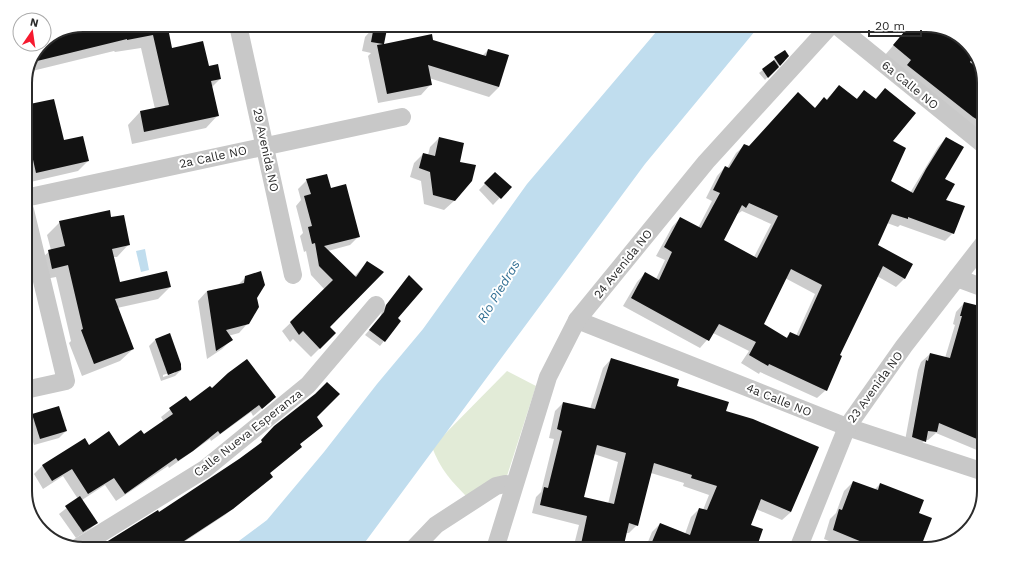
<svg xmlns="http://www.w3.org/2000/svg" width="1009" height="574" font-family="'Work Sans',sans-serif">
<rect width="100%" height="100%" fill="#fff"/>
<path fill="#e2ebd7" d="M507,371l29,15 -30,93 -37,20c-17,-17 -29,-30 -37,-52z"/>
<g fill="#c0ddee">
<path d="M662,25h98l-115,139 -285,385h-132l39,-29 57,-68 53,-68 46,-55 104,-145z"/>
<path d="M145,249l4,21 -8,2 -5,-21z"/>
</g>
<g fill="#0003" fill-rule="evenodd">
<path d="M83,25h84l4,24 37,18 12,12 -8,8 6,28 -12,13 -74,16 -4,-19 12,-13 15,-3 -14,-61 -26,4 -1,-1 -86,21 13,-28z"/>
<path d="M911,25h14l12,10 5,-6 13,4 21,21 -8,9 14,10 2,6v61l-99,-85z"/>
<path d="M374,27l12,3 -3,15 99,11 6,-6 11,37 -10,10 -60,-19 1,7 -9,10 -43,8 -10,-47 3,-3 -9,-2 3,-14z"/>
<path d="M788,56l-23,24 -6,-7 14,-11 2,-4z"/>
<path d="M839,86l17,13 9,-8 10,8 10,-10 6,53 -2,40 21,11 28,-46 8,-9 -2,42 1,20 8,33 -8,8 -45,-16 -2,2 -11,-4 -10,22 35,19 -8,15 -8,8 -19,-11 -38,80 -13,34 -9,8 -57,-26 -1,2 -18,-11 8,-12 -36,-18 -13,15 -77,-42 14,-24 8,-9 11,6 9,-19 -9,-4 16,-29 8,-9 18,10 14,-27 -6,-3 11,-22 8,-9 2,1 9,-15 9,-8 3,2 67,-39 9,-9 2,1zM742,211l29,13 -17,33 -32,-16 14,-26zM785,278l30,16 -19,42 -6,-2 -4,4 -24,-14z"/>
<path d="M25,106l63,55 -10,10 -52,12z"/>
<path d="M439,138l20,24 -5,39 -10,9 -20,-6 -3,-23 -11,-4 4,-14 9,-9 5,1 2,-8z"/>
<path d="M495,173l15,14 -17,18 -14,-15z"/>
<path d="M307,180l23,9 29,47 -9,9 -22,6 26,26 13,-15 -38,65 6,6 -24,24 -18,-18 -3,3 -8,-11 43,-41 -14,-15 -5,-24 -2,1 -4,-16 3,-3 -7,-27 5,-6 -3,-11z"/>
<path d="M111,219l18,25 -12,13h-4l6,26 51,4 -12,12 -41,9 16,41 -13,12 -38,15 -13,-33 2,-2 -15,-64 -16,3 -4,-17 15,-13 -4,-15 13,-13z"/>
<path d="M246,277l2,46 -9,10 -11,3 3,4 -9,9 -15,10 -9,-58 9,-10 31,-6z"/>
<path d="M405,281l-8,37 -13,23 -4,5 -15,-11 15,-17 2,-7z"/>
<path d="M964,303l20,5v145l-48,-20 -8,7h-3l-9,10 -12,-4 14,-76 3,-8 9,-8 15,4 10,-33 -2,-1 3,-12z"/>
<path d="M170,335l12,34 -7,7 -14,5 -12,-35 7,-7zM175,371v2l-12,4v-2z"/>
<path d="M611,359l65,27 49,25 66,101 -9,8 -26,-11 -6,17 5,23h-110l7,-17 8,-8 25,10 6,-17 8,-8 4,1 6,-15 -26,-9 1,-3 -33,-10 -14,52 -8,8h-3l-4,16h-49l6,-24 -47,-12 4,-16 5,-5 13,-53 -5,-1 6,-27 8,-8 27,6 13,-41zM594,454l24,8 -10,42 -25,-6z"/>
<path d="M213,389l62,8 -22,19 -2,-4 -40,29 -1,-2 -41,29 -1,-2 -52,35 -11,-16 -23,15 15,23 -7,6 -14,9 -17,-24 19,-15 -15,-23 -20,13 -9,-15 8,-8 42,-26 4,6 31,1 25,-12 20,-13 -3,-5 25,-20 4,5z"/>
<path d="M314,396l1,21 7,9 -23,19 -5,8 -25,21 -4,9 -40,32 -44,29 -22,-31 59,-38 37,-27z"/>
<path d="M33,415l33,16 -7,7 -25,7 -8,-24z"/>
<path d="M853,482l21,8 6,-6 38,30 1,35h-70l-25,-10 6,-20 6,-6 8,-22z"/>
<path d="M956,532l3,5 -4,4 -27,7z"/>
</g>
<g fill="#121212" fill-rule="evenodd">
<path d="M83,25h88v7l-2,1 3,15 31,-7 6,25 9,-2 3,15 -10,2 8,35 -75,16 -4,-21 29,-6 -16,-70 -26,5v-1l-94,23 11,-21z"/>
<path d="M910,25h16l12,9 4,-5 13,4 21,21 -6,8 11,9 3,8v45l-11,-7 -66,-52 4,-5 -18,-15z"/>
<path d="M374,26l13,3 -3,15 48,-10 1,6 53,16 2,-7 21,6 -10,32 -71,-22 4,20 -45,9 -10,-49 6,-1 -12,-2z"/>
<path d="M785,50l4,6 -9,10 -6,-9z"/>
<path d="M774,60l5,7 -11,11 -6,-9z"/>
<path d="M839,85l18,14 7,-9 12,9 9,-11 31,25 -23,28 13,7 -15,33 22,12 13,-24 20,-32 18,10 -19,32 10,5 -9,16 19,6 -11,28 -46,-17v2l-16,-5 -14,31 35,19 -8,15 -22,-13 -43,89 2,1 -15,35 -58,-27 -1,2 -19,-11 7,-13 -37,-18 -10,17 -78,-43 14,-26 14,8 13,-28 -8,-5 16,-30 21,11 19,-35 -7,-3 12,-24 4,2 15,-24 5,2 49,-54 17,16 9,-11 3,3zM749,203l29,13 -21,42 -33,-18 18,-35 4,3zM791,269l31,16 -23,51 -9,-4 -3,6 -23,-14z"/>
<path d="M54,99l10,41 19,-4 6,25 -53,12 -11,-49v-19z"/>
<path d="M439,137l25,6 -4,19 16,3 -4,16 -17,20 -22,-6 -3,-23 -11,-4 4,-15 12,3z"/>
<path d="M495,172l17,15 -11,12 -17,-16z"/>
<path d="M327,174l4,14 15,-4 14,53 -36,9 32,31 11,-16 17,11 -54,55 6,6 -16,16 -17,-18 -4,4 -9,-13 43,-42 -14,-14 -4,-23 -3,1 -4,-17 4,-1 -8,-30 7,-2 -5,-15z"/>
<path d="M110,210l1,7 13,-2 6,30 -18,4 8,33 47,-11 4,16 -56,12 19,50 -40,15 -13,-34 2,-1 -15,-64 -16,4 -4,-19 17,-4 -6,-25z"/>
<path d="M261,271l4,14 -8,13 2,9 -10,17 -23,6 7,10 -17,11 -9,-60 37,-8 1,-7z"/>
<path d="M409,275l14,14 -25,29 3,3 -16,21 -16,-12 15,-18 2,-7z"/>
<path d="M964,302l20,5v135l-45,-19 -2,9 -9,-1 -2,11 -14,-5 14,-77 2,1 2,-8 20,5 12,-42h-2z"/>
<path d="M170,333l11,31v6l-13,5 -13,-36z"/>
<path d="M611,358l68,21 -2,7 52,16 -3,9 27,8 66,28 -28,65 -30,-13 -10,26 12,4 -7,20h-107l11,-26 30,12 9,-27 8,2 10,-24 -26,-8 1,-3 -38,-12 -16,63 -9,-3 -6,26h-43l7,-33 -47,-11 4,-18 4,1 14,-57 -5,-2 6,-27 32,7zM597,445l29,8 -12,51 -30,-7z"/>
<path d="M247,359l29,38 -14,12 -3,-4 -39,29 -2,-3 -25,20 -15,10 -2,-3 -51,36 -11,-16 -26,16 -16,-25 -20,12 -10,-16 43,-27 4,7 20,-14 10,15 22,-16 3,4 29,-20 -4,-6 17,-12 4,5 20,-15 2,2 16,-15z"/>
<path d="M327,382l13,12 -23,23 6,9 -23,18 2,3 -32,26 3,4 -40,32 -52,34 4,6h-90l63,-39 1,2 80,-53 23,-17 -1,-2 13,-14 41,-32z"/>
<path d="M59,406l8,25 -27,8 -8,-25z"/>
<path d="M853,481l25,9 2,-7 44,17 -5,13 13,5 -12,31h-61l3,-7 -29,-12 6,-21 3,1z"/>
<path d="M80,496l18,27 -15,9 -18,-26z"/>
</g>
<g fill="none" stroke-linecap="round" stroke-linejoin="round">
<g stroke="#c8c8c8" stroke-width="18">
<path d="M238,25l55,250"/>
<path d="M836,25l148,120"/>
<path d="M25,198l377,-81"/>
<path d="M25,210l41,171 -41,9"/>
<path d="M957,278l27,10"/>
<path d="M577,320l270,107 137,45"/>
<path d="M77,548l128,-79 103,-84 68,-80"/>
<path d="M413,549l23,-24 60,-39 9,-2 9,1"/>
<path d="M495,549l53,-172 29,-57 129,-158 125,-137"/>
<path d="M798,549l49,-122 57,-81 80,-103"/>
</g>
</g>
<g text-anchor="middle" stroke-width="4" stroke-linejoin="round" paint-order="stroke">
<g font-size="12" fill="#2b2b2b" stroke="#fff">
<text transform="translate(910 85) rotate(39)" y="4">6a Calle NO</text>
<text transform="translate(266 150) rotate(78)" y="4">29 Avenida NO</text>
<text transform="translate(213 157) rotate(-12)" y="4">2a Calle NO</text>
<text transform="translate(623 264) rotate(-51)" y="4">24 Avenida NO</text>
<text transform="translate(875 387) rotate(-54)" y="4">23 Avenida NO</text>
<text transform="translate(779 400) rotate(22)" y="4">4a Calle NO</text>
<text transform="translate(248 433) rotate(-38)" y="4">Calle Nueva Esperanza</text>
</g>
<g font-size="13" font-style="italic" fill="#337094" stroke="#fff">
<text transform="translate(498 291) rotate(-59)" y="5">Río Piedras</text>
</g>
</g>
<path d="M0 0H1009V574H0ZM83 32H926A51 51 0 0 1 977 83V491A51 51 0 0 1 926 542H83A51 51 0 0 1 32 491V83A51 51 0 0 1 83 32Z" fill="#fff" fill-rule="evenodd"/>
<path fill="none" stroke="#2b2b2b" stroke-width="2" d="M83 32H926A51 51 0 0 1 977 83V491A51 51 0 0 1 926 542H83A51 51 0 0 1 32 491V83A51 51 0 0 1 83 32Z"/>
<g transform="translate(32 32) rotate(13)"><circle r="19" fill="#ffffff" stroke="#aaaaaa"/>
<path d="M0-3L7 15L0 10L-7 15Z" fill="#f61a2f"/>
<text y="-6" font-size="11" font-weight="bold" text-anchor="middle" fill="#2b2b2b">N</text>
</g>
<path d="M869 30v6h52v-6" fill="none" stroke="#2b2b2b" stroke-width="2"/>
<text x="875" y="30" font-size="12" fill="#2b2b2b" stroke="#ffffff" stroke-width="3" paint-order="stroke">20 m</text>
</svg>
